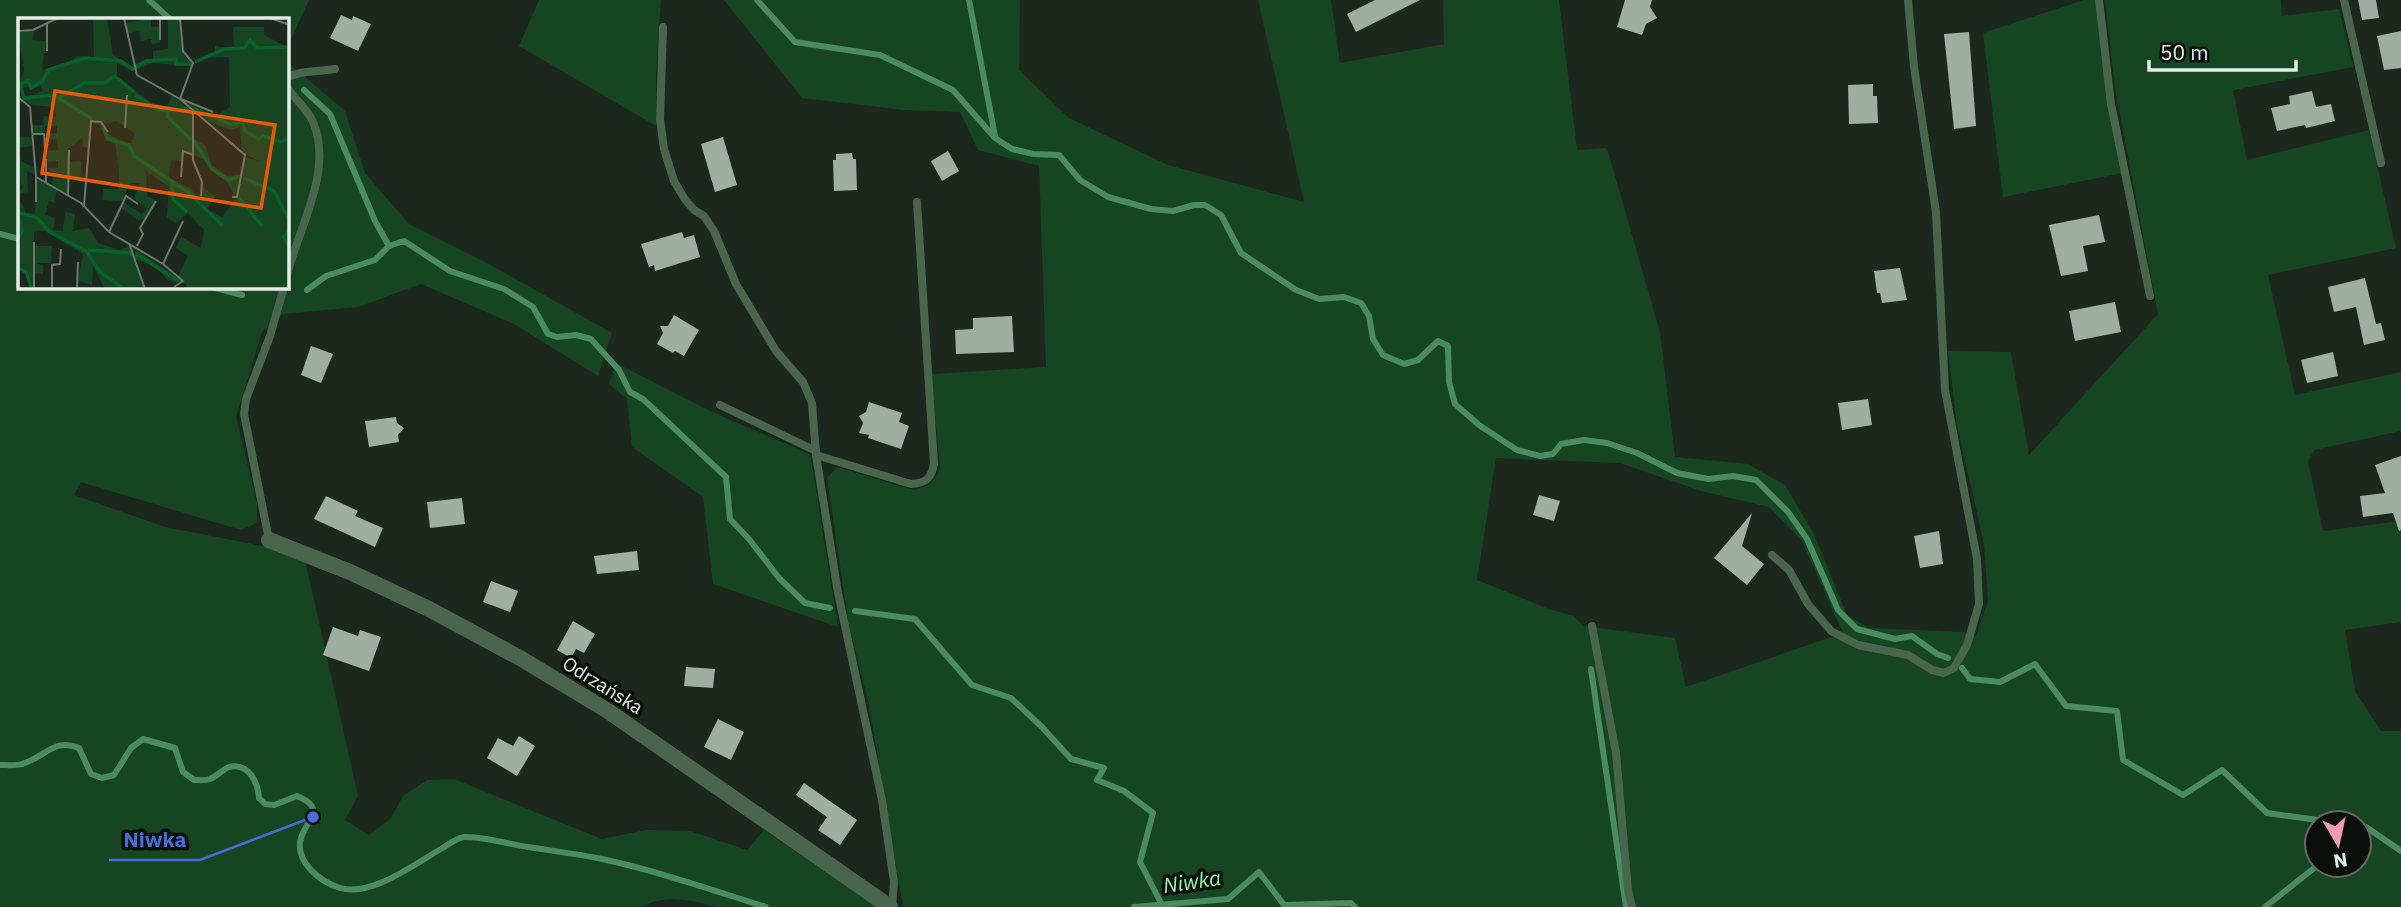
<svg xmlns="http://www.w3.org/2000/svg" width="2401" height="907" font-family="'IBM Plex Sans',sans-serif">
<rect width="100%" height="100%" fill="#1c281e"/>
<g fill="#164522" fill-rule="evenodd">
<path d="M0,0h309l-22,48v-29h-268v268h268v-235l3,12 55,47 20,62 44,51 76,38 127,71 -14,43 -84,-52 -93,-40 -63,23 -75,7 -21,18 -26,85 21,86v20l-16,7 -160,-48 -7,13 91,32 102,20 38,13 53,236 -13,24 24,15 22,-17 12,-22 24,-16 27,-1 148,60 44,-9 44,1 57,19 17,-20 113,77h-162c-22,-7 -53,-13 -72,0h-643z"/>
<path d="M539,0h122l-5,70v56l-137,-80z"/>
<path d="M724,0h296l-1,70 50,48 99,47 136,37 -46,-202h73l9,63 104,-19 -1,-44h116l18,150 30,-2 53,184 15,125 73,7 37,21 29,49 33,81 22,13 95,4 12,4 12,-35 -4,-57 -27,-119 -9,-74 63,1 18,103 129,-141 -43,-226 -10,-88h176l1,16 57,-7 14,58 -120,23 14,70 122,-30 27,118 -128,27 27,120 106,-23v59l-87,19 -6,12 15,69 78,-10v101l-56,8 10,61 26,40h20v176h-1498l-34,-202 -20,-79 -22,-148 10,-11 76,23c15,-3 23,-8 27,-23l-9,-93 115,-7 -7,-201 -61,-16 -18,-38 -56,-2 -102,-12zM1496,458l124,5 81,28 68,16 33,34 41,92 -157,54 -11,-49 -92,-12 -9,-10 -25,-7 -72,-29zM2317,823h42v42h-42z"/>
<path d="M2084,0h12l26,173 -119,24 -20,-164z"/>
<path d="M616,363l94,48 99,43 2,5 27,168 -125,-43 -10,-87 -71,-50 -5,-48 -18,-15z"/>
</g>
<g fill="none" stroke-linecap="round" stroke-linejoin="round">
<g stroke="#4a8b61" stroke-width="6">
<path d="M149,0l21,19"/>
<path d="M757,0l38,42 85,13 73,35 42,48 17,11 21,5 26,1 21,25 28,17 43,12 22,2 21,-6h11l16,10 20,38 55,37 23,9 25,-2 17,6 8,13 4,23 10,16 21,9 14,-4 20,-19 10,5 1,36 6,22 24,21 38,25 23,6 13,-2 8,-10 23,-4 23,3 30,10 40,20 31,6 25,-3 23,4 32,32 19,27 31,71 19,19 38,10 17,-3 25,18 11,4"/>
<path d="M969,0l26,136"/>
<path d="M304,90l26,24 45,107 14,25"/>
<path d="M0,234l19,5"/>
<path d="M212,287l30,8"/>
<path d="M307,290l19,-14 49,-16 14,-14 15,-5 46,30 54,18 29,18 15,27 9,3 19,-2 15,4 28,31 11,22 13,7 83,78 4,42 19,20 30,39 26,25 25,5"/>
<path d="M855,611l60,8 57,66 39,13 31,29 29,32 33,9 -7,12 27,11 29,22 -13,49 21,41"/>
<path d="M1962,668l8,11 30,3 35,-18 31,42 51,5 6,49 60,35 39,-25 45,43 72,10"/>
<path d="M1591,669l35,238"/>
<path d="M0,765c7,0 16,1 22,-1 22,-6 32,-27 57,-16l12,26 11,4 12,-3 17,-27 12,-9 32,9 8,24 11,8c5,0 11,1 16,-1 7,-3 12,-9 19,-12 20,-5 29,16 30,31l6,6 9,1 23,-9c30,12 10,23 4,42 -7,23 19,44 39,50 32,9 74,-24 101,-39 7,-4 16,-12 24,-12 20,0 43,7 63,10 25,4 50,7 74,12 56,12 110,31 164,48"/>
<path d="M2359,826l7,1 35,24"/>
<path d="M1134,907l94,-8 31,-27 25,33 67,-2 4,4"/>
<path d="M2265,907l53,-42"/>
</g>
</g>
<g fill="#9eaea0">
<path d="M1375,0h45l-64,32 -9,-18z"/>
<path d="M1625,0h27l-2,7 7,11 -11,6 -4,11 -25,-8z"/>
<path d="M2358,0h18l3,18 -17,2z"/>
<path d="M341,15l11,5 1,-4 18,8 -13,27 -28,-13z"/>
<path d="M2401,31v37l-17,2 -7,-34z"/>
<path d="M1969,32l7,94 -22,3 -10,-95z"/>
<path d="M1873,84v12h4l1,27 -29,1 -1,-39z"/>
<path d="M2312,91l4,16 15,-3 4,17 -29,7 -1,-3 -28,6 -6,-23 19,-4 -1,-8z"/>
<path d="M723,137l14,48 -22,7 -14,-48z"/>
<path d="M948,151l11,20 -17,10 -11,-20z"/>
<path d="M852,153l1,6h3l1,31 -23,1 -1,-31h3v-6z"/>
<path d="M2099,215l6,27 -22,4 5,25 -27,5 -12,-51z"/>
<path d="M682,232l2,6 10,-3 6,22 -45,14 -1,-6 -5,2 -8,-23z"/>
<path d="M1900,268l7,32 -25,3 -2,-10h-3l-3,-22z"/>
<path d="M2365,278l11,46 5,-1 4,17 -21,5 -8,-38 -22,5 -6,-25z"/>
<path d="M2115,302l6,30 -46,9 -6,-30z"/>
<path d="M674,315l25,15 -15,26 -9,-5 -2,2 -16,-9 6,-11 -3,-7h8z"/>
<path d="M1012,316l2,36 -58,2 -1,-24 18,-1v-11z"/>
<path d="M311,346l22,8 -12,29 -20,-8z"/>
<path d="M2333,352l5,24 -31,7 -6,-23z"/>
<path d="M1868,399l4,26 -30,5 -4,-27z"/>
<path d="M869,402l33,11 -3,9 10,4 -8,23 -33,-11 1,-3 -10,-2 4,-10 -4,-7 7,-4z"/>
<path d="M396,417l1,6 7,5 -6,7 1,7 -30,5 -4,-26z"/>
<path d="M2401,456v74l-2,1 -6,-18 -30,4 -3,-21 25,-3 -10,-28z"/>
<path d="M1539,495l21,6 -6,20 -21,-6z"/>
<path d="M326,496l32,15 -3,5 28,12 -8,19 -61,-28z"/>
<path d="M462,498l3,26 -35,4 -3,-26z"/>
<path d="M1752,513l-10,33 22,18 -17,21 -33,-27z"/>
<path d="M1939,531l4,33 -23,4 -6,-32z"/>
<path d="M637,551l2,19 -42,4 -3,-18z"/>
<path d="M491,581l27,10 -8,21 -27,-10z"/>
<path d="M573,621l22,13 -11,19 -8,-4 -5,9 -14,-8z"/>
<path d="M333,627l25,9 2,-6 21,7 -12,34 -46,-16z"/>
<path d="M686,667l29,2 -2,19 -29,-2z"/>
<path d="M718,719l26,13 -13,28 -27,-13z"/>
<path d="M519,736l16,10 -18,30 -30,-18 11,-20 15,8z"/>
<path d="M804,783l53,37 -17,25 -22,-15 9,-13 -31,-22z"/>
</g>
<g fill="none" stroke-linecap="round" stroke-linejoin="round">
<g stroke="#49664d" stroke-width="8">
<path d="M2099,0l12,104 39,192"/>
<path d="M2344,0l37,163"/>
<path d="M663,27l-3,92 4,30 10,32 10,17 10,12 10,6 10,15 22,53 40,67 27,31 9,21 4,52 22,138 44,207 12,82 -2,25"/>
<path d="M287,78c8,-7 36,-7 48,-9"/>
<path d="M287,87c8,13 20,21 26,35 21,49 -15,107 -26,153"/>
<path d="M720,405l96,46"/>
<path d="M816,455l95,29c15,-1 20,-5 23,-20l-17,-262"/>
<path d="M269,540l-25,-126 2,-15 24,-63 14,-49"/>
<path d="M1772,555l17,15 19,34 23,27 27,14 50,10 24,15 12,3 10,-5 13,-23 12,-41 -2,-45 -32,-169 -9,-178 -22,-145 -6,-67"/>
<path d="M1592,626l24,127 12,137 4,17"/>
</g>
<path stroke="#49664d" stroke-width="16" d="M269,540l81,32 79,37 91,49 88,53 282,196"/>
</g>
<g text-anchor="middle" stroke-width="7" stroke-linejoin="round" paint-order="stroke">
<g font-size="19" fill="#e5eee6" stroke="#0a0f0b">
<text transform="translate(603 685) rotate(32)" y="7">Odrzańska</text>
</g>
<g font-size="21" font-style="italic" fill="#95fba9" stroke="#0a0f0b">
<text transform="translate(1192 882) rotate(-8)" y="7">Niwka</text>
</g>
</g>
<g transform="translate(18 18)">
<rect width="271" height="271" fill="#1c281e"/>
<path d="M75,0h14l6,37 19,11 1,5 -16,-8v13l34,27 16,3 5,-11 20,17 2,27 11,6 6,19 -26,-14 -3,11 -11,-1 -2,18 21,10 10,12 3,-13 12,10 -8,12 15,8 14,-19 -9,-16 -17,-13 2,-4 15,11 13,-1 6,-18 16,5 -20,-9 -2,-26 -9,3 -21,-8 -28,-22 33,16 15,-9 -1,-50 -24,1 10,-5v-7l19,3 -1,-22h31v8l25,13v241h-102l-1,-5 -19,-4 -11,-14 -22,-7 10,29 -39,1 -12,-23 -1,19 -14,-4 5,-27 -38,-23 -11,1v14h18l-1,17h-15l7,2v9l-9,-1v16l-5,-2 -4,-15 -7,-3v-77l5,-4 -5,-8v-44l13,1 1,9 -12,2 1,13 12,6 1,7 -7,-3 1,21 -7,1 -1,7 6,13h9l1,-34 16,6 1,-11 -6,-6h11v-7l-11,1 -1,-11 12,-1 -1,-11 -12,1 1,-6 11,-1v-7h-12l-1,7 -11,1 -1,-9h11l1,-9 12,1 -2,-10 -23,-2 -13,-10 7,3 18,-7 -2,-5 -23,2 6,-18 -6,-38 16,-2 -1,10 13,1 -4,29 25,-6 11,-8 16,1zM99,103l18,13 -4,11 -26,-12 -2,-9zM72,104l11,3 4,13 10,4 4,30v17h-16l-1,11 20,1 8,-18h10l-6,16 13,9 -5,6 -19,-12 -2,6 17,12 7,-1 11,-19 -9,-4 -1,-25 23,16 -2,30 9,6 12,-10 16,17 -3,18 -20,-11 -5,11 12,8 -11,22 -46,-32 4,5v5l-6,-10 -9,4 -22,-7 -9,-15 -16,3 2,-17 -10,-2 -2,19 -10,-1 2,-12 -10,-3 4,-14 6,2 2,-15 11,6 1,-16 12,-1v-16l-12,1v-14l13,-10 1,9 5,1zM133,0v9h8l1,16 -8,1 -1,-5 -10,2 -2,-10 -12,2 -1,-10zM150,0h12l2,33 9,15 -39,-3 -17,7 -2,-5 20,-6v-8l15,-2z" fill="#164522" fill-rule="evenodd"/>
<path fill="none" stroke="#086128" stroke-width="3.5" d="M177,44l29,-13 20,-1 6,-8 7,8 33,-1M0,67l10,-4 3,7 12,-7 5,-11 37,-12 36,3 11,8 14,-8 30,-2v5h15M2,67l4,13 30,-3 38,24M117,77l24,15 29,-1M40,80l27,-15h20l9,-7 20,16M175,90l38,17 12,-3 2,9 14,8 4,-3 17,6 10,-4M150,91v8l23,23M85,109l5,12 21,6 5,11 55,37 34,33M176,123l18,28 16,11 10,-3M226,160l30,13 16,31M154,164l1,17 14,13M221,180l23,28M0,195l18,4 14,15 36,19 14,21 24,17M0,197l4,16 -4,8M272,210l-6,9 6,12M70,232l45,3M118,236l43,27M0,250l8,4 6,17"/>
<path fill="none" stroke="#6c776e" stroke-width="2" d="M106,0l13,57 43,24 65,56 -8,42h-5M142,0v22M162,0l3,33 10,12 -13,36M252,0l20,7M29,5v28M0,13l15,-1 25,-12M0,79l12,10 6,70 45,26 28,29 54,32 20,17 -9,6M163,81l32,13M175,94v48l9,22 -1,14M107,110l2,-33M14,116h12l1,17M163,159l2,-26 10,4M28,165v-24M50,177l1,-45M18,184v-25M66,188l7,-85 10,1 7,10M91,214l17,-36 12,8M111,225l16,46M119,228l6,-12 -3,-6 16,-27M145,246l20,-43M16,271v-47M34,271v-24l8,-1 1,-15M59,271l1,-27"/>
<path fill="#e8590c" fill-opacity="0.15" stroke="#e8590c" stroke-width="3.5" d="M37,73l220,34 -14,83 -219,-35z"/>
<rect width="271" height="271" fill="none" stroke="#e5eee6" stroke-width="3.5"/>
</g>
<path fill="none" stroke="#456edb" stroke-width="2.5" d="M313 817L200 860H109"/>
<circle fill="#456edb" stroke="#0a0f0b" stroke-width="2.5" cx="313" cy="817" r="7"/>
<g font-size="21" text-anchor="middle" font-weight="bold" fill="#456edb" stroke="#0a0f0b" stroke-width="7" stroke-linejoin="round" paint-order="stroke">
<text x="155" y="847">Niwka</text>
</g>
<g transform="translate(2338 844) rotate(171)"><circle r="33" fill="#0a0f0b" stroke="#626863" stroke-width="2"/>
<path d="M0-5L12 26L0 18L-12 26Z" fill="#f09ab6"/>
<text y="-10" font-size="19" font-weight="bold" text-anchor="middle" fill="#e5eee6">N</text>
</g>
<path d="M2149 60v10h147v-10" fill="none" stroke="#e5eee6" stroke-width="3.5"/>
<text x="2160" y="60" font-size="21" fill="#e5eee6" stroke="#0a0f0b" stroke-width="5" paint-order="stroke">50 m</text>
</svg>
